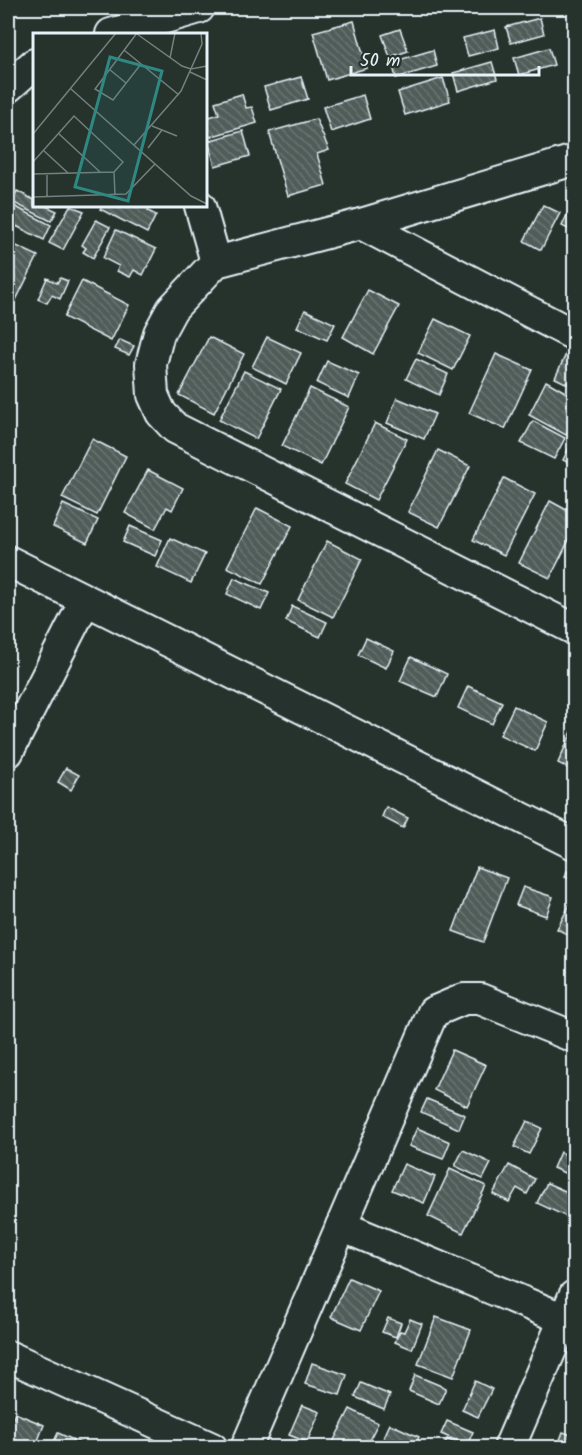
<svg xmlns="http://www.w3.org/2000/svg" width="582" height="1455" font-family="Kalam,sans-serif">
<defs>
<pattern id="building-back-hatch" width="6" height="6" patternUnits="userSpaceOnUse" patternTransform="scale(1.5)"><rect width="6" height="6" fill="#505c59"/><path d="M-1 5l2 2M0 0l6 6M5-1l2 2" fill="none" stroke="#697472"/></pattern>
</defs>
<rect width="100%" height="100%" fill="#26332d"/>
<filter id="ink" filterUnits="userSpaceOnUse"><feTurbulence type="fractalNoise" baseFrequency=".0167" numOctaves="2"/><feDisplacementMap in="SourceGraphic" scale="12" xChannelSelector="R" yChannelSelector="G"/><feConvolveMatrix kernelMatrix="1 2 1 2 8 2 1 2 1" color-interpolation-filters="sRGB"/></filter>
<g filter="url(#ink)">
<g fill="url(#building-back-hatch)" stroke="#e8f1f8" stroke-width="1.5">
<path d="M540,18l4,16 -33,9 -5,-16z"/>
<path d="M354,21l13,47 -40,12 -14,-48z"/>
<path d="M400,29l8,22 -18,6 -8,-22z"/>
<path d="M495,30l4,18 -31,8 -5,-18z"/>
<path d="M549,48l5,17 -35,10 -5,-17z"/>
<path d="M433,50l4,16 -41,12 -4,-16z"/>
<path d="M492,62l5,17 -39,12 -5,-18z"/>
<path d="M301,77l7,22 -37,11 -7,-23z"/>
<path d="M443,78l7,23 -45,14 -7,-23z"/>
<path d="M242,94l4,14 6,-1 5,16 -51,15v-20l13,-4 -4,-12z"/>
<path d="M363,95l7,24 -39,13 -8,-25z"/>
<path d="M316,119l13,31 -12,4 9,31 -38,11 -19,-64z"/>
<path d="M243,131l7,25 -35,10 -7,-25z"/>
<path d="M17,191l17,9v6h12l11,5 -6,10 -39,-19z"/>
<path d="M573,202l1,1v29l-12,-6z"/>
<path d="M10,204l41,21 -7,15 -36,-18z"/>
<path d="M543,205l17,8 -19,37 -17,-9z"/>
<path d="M70,206l14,5 -21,39 -14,-7z"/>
<path d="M102,206h48l-2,5 8,4 -9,18 -47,-24z"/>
<path d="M96,220l14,7 -17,31 -10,-6 3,-4 -4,-3z"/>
<path d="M116,230l40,19 -13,26 -9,-5 -4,7 -13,-6 2,-5 -16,-8z"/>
<path d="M8,242l30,14 -22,44 -8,-4z"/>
<path d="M47,278l10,5 3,-5 8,3 -8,18 -8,-4 -5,8 -9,-4z"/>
<path d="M82,281l47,24 -18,36 -47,-24z"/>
<path d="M368,290l31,16 -26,48 -30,-17z"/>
<path d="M305,310l30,14 -8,16 -30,-13z"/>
<path d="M435,319l35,17 -17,34 -35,-17z"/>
<path d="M209,337l35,17 -30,59 -35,-18z"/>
<path d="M267,337l34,16 -15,31 -34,-17z"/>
<path d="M120,340l14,6 -5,9 -14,-6z"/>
<path d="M567,352l7,4v31l-19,-9z"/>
<path d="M496,354l36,16 -27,59 -36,-16z"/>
<path d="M416,359l32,15 -9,21 -33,-16z"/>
<path d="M327,361l32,14 -10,23 -32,-15z"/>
<path d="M244,371l37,18 -25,50 -37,-19z"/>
<path d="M546,381l28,16v22l-8,16 -37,-20z"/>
<path d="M310,388l39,19 -28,58 -39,-19z"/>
<path d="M397,398l38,16 -11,25 -37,-16z"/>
<path d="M533,421l32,17 -11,21 -33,-16z"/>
<path d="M375,423l32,16 -31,61 -31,-16z"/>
<path d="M92,439l34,17 -29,59 -35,-17z"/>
<path d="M570,446l4,2 -1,17 -10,-5z"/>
<path d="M438,450l32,16 -31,61 -31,-15z"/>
<path d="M148,470l35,18 -11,22 -5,-3 -12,22 -30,-16z"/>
<path d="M504,478l31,16 -31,61 -31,-15z"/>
<path d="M550,501l24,13v16l-24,48 -31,-15z"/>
<path d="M63,504l35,16 -11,23 -34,-16z"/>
<path d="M257,508l35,18 -30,58 -35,-17z"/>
<path d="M130,526l32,14 -7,16 -32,-14z"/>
<path d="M170,538l35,16 -14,29 -34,-16z"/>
<path d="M327,541l35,18 -29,58 -35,-17z"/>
<path d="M234,578l35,15 -8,17 -34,-16z"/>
<path d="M292,606l35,16 -7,15 -34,-16z"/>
<path d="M366,638l28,13 -8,17 -28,-13z"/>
<path d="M411,657l36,17 -10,23 -37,-16z"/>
<path d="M468,686l34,16 -10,22 -34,-16z"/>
<path d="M514,706l34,16 -13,29 -35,-16z"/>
<path d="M574,727v44l-16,-8z"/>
<path d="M66,768l13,7 -8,15 -13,-8z"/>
<path d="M386,807l22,11 -5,10 -21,-11z"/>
<path d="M477,867l30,11 -24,64 -30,-11z"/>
<path d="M567,871l7,2v8l-9,-4z"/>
<path d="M523,887l30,10 -7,19 -30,-11z"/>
<path d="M569,906l5,3v29l-17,-9z"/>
<path d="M452,1050l34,15 -19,41 -33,-16z"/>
<path d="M427,1099l38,16 -6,14 -38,-17z"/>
<path d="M527,1121l15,7 -13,26 -15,-7z"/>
<path d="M417,1128l33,14 -7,17 -34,-13z"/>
<path d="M463,1150l28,13 -8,16 -28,-13z"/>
<path d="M560,1152l14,6v19l-21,-9z"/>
<path d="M404,1164l31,13 -11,26 -32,-13z"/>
<path d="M509,1165l26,14 -8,15 -10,-6 -8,14 -16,-8z"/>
<path d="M450,1169l36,17 -23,47 -35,-17z"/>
<path d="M547,1183l27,12 -7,22 -30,-14z"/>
<path d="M349,1278l30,13 -18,39 -30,-13z"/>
<path d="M436,1317l35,13 -18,47 -35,-13z"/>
<path d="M388,1318l13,5 -5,14 -14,-5z"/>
<path d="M410,1319l12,5 -10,25 -17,-7 5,-11 4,1z"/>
<path d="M312,1363l35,12 -7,20 -35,-11z"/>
<path d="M415,1375l31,13 -7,16 -30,-13z"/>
<path d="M475,1381l17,8 -14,28 -16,-7z"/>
<path d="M361,1383l29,12 -6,14 -29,-12z"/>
<path d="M302,1405l18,7 -13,30 -18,-7z"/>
<path d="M350,1409l28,14 -13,25h-35z"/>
<path d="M15,1413l29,12 -9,23h-14l-13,-6v-10z"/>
<path d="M447,1421l26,11 -6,13 -26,-11z"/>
<path d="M390,1424l29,13 -5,11h-35z"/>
<path d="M563,1432l11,4v12h-17z"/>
<path d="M58,1433l31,14v1h-38z"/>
<path d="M447,1439l18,9h-22z"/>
</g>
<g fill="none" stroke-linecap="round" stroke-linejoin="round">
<defs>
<g id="street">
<path d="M111,34l88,-26"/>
<path d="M8,87l26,-23"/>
<path d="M574,160l-213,64 -145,38 -44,47 -13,24 -8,31 2,31 8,18 14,15 399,201"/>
<path d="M200,206l16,56"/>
<path d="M361,224l213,111"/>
<path d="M8,561l566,283"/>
<path d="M8,752l77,-151"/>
<path d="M341,1226l223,93"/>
<path d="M8,1356l204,92"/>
<path d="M246,1448l187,-436 31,-13h16l94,38"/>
<path d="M509,1448l65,-152"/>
</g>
</defs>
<use href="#street" stroke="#e8f1f8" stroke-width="34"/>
<use href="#street" stroke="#26332d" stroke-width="30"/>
</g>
</g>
<g transform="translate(33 33)">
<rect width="174" height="174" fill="#26332d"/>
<path fill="none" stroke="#747f7e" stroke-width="1.5" d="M104,0l-42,56 18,11 28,-36M104,1l45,32 9,3 16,-3M91,17l55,45M137,25l5,-25M76,36l17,14M157,39l17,8M38,56l120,107 16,8M119,93l25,10M25,100l42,39M0,101l83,-101M101,112l47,-54 21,-47 -1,-11M115,115l14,-18M10,117l25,23M0,129l41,-46 49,46 -9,10 -81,2M81,139l1,23M14,142v22M0,164l93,-3 29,-30"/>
<path fill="#308883" fill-opacity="0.15" stroke="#308883" stroke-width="3" d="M77,24l52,14 -34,130 -53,-14z"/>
<rect width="174" height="174" fill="none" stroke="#e8f1f8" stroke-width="3"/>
</g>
<rect width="582" height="1455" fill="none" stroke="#26332d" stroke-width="30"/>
<rect x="15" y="15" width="552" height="1425" fill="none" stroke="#e8f1f8" stroke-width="2" filter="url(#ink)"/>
<path d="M351 66v9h188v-9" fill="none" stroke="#e8f1f8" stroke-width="3"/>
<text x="360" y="66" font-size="18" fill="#e8f1f8" stroke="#26332d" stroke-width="4.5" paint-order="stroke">50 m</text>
</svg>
